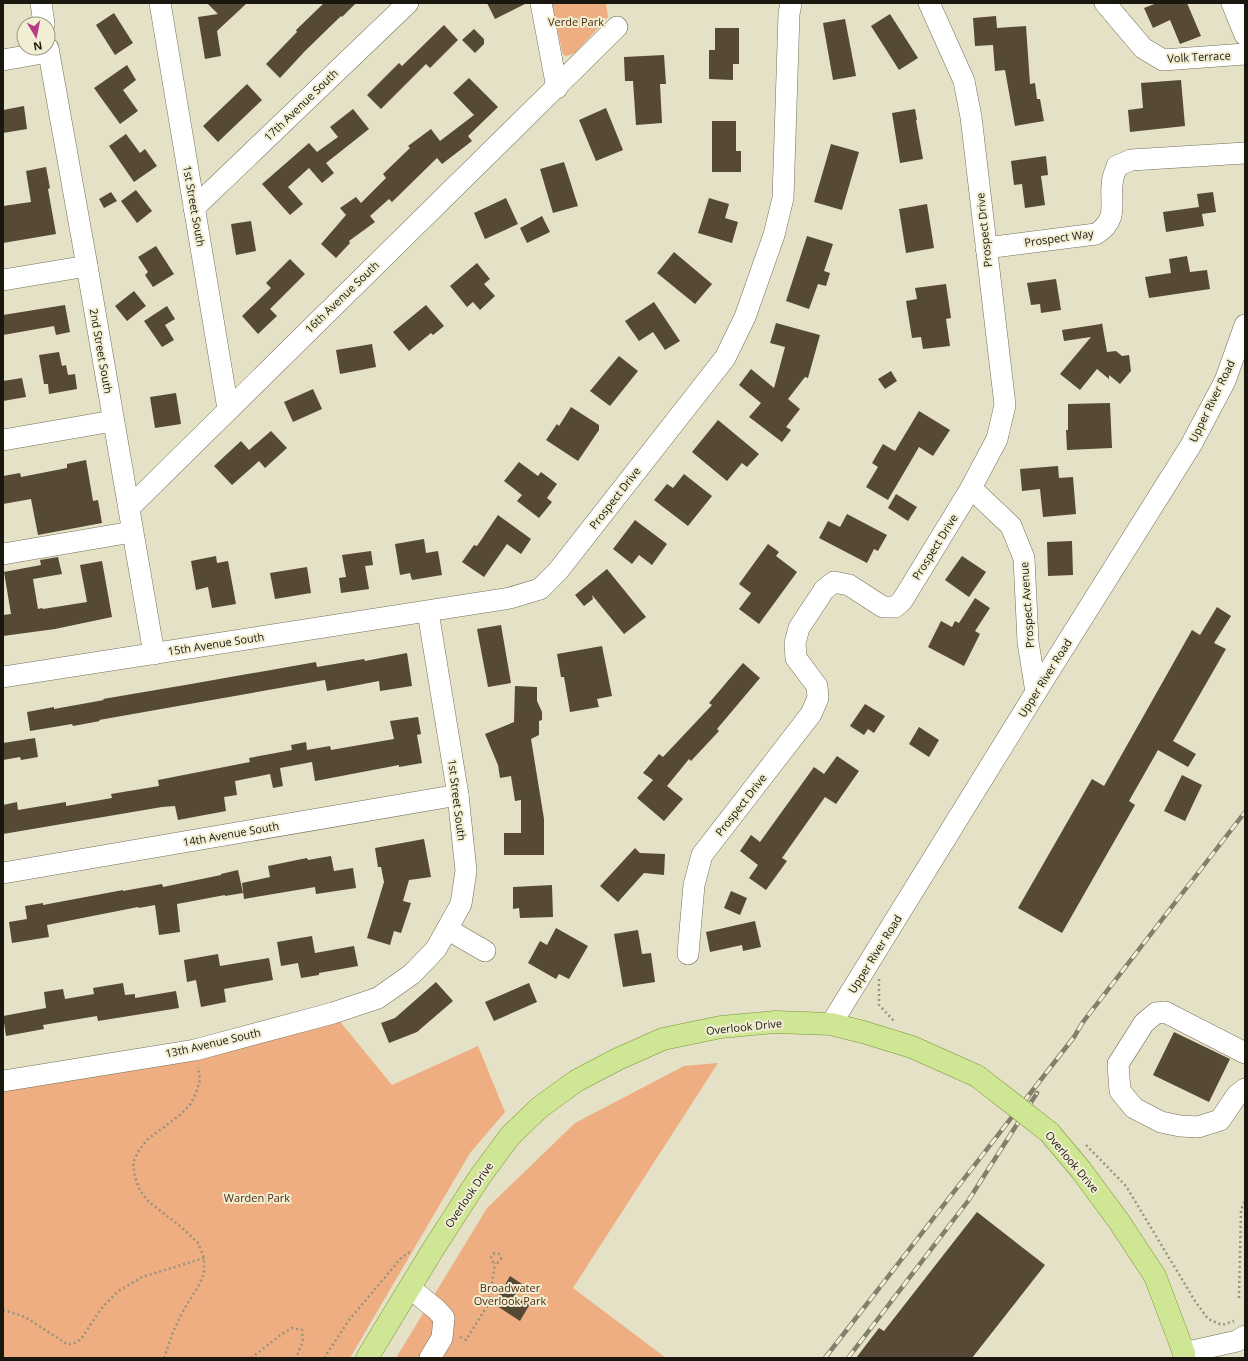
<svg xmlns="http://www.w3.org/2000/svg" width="1248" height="1361" font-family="'Open Sans',sans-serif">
<rect width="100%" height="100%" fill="#e4e1c6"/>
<g fill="#efae81">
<path d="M552,3h54l2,14 -33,36 -8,3 -4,-1z"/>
<path d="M333,1013l59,72 86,-39 27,66 -35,41 -120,205h-347v-278z"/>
<path d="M718,1063l-145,225 93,70h-270l91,-150 88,-85 109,-57z"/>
</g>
<g fill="#564935">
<path d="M207,3h40l-30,28 4,25 -16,3 -7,-42 20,-3z"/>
<path d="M324,3h32l-14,14 -1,-1 -36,35 -25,27 -14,-14 31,-32 -1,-2z"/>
<path d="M487,3h40l-32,16z"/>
<path d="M1157,3h30l14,33 -21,8 -10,-24 -17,8 -9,-20z"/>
<path d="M114,13l19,30 -18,12 -19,-30z"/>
<path d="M890,14l28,44 -19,12 -28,-44z"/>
<path d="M996,16l1,12 29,-2 4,58 5,-1 2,16h3l4,22 -29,5 -10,-56 -10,1 -2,-26 -18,1 -2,-28z"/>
<path d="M845,19l11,57 -23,4 -10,-57z"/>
<path d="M444,25l14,15 -28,28 -4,-4 -45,45 -14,-14 32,-32 3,3z"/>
<path d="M715,28h24v36h-6v16l-24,-1v-29h6z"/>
<path d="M474,29l10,10v5l-9,9 -13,-13z"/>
<path d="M664,55l2,29h-6l2,39 -26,2 -3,-44h-8l-1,-24z"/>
<path d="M127,65l9,15 -13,10 15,21 -18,13 -26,-36z"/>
<path d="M469,78l29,29 -30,29 4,5 -30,23 -5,-6 -45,44 -3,-3 -19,17 5,6 -26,19 1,2 -14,15 -15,-14 25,-29 -6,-7 16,-11 5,6 25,-25 -3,-4 27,-26 -2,-2 23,-17 9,12 34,-26 -21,-22z"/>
<path d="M1181,80l4,46 -55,6 -2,-22 15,-2 -2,-25z"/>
<path d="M247,84l15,16 -44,42 -15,-16z"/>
<path d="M24,106l3,23 -24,4v-23z"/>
<path d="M606,108l17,42 -27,11 -17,-41z"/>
<path d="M353,109l16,20 -43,34 8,10 -12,10 -13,-15 -21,19 15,17 -13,11 -28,-31 47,-41 8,9 21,-15 -8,-10z"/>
<path d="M915,109l2,11h-1l7,39 -23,4 -8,-50z"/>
<path d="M712,121h24v30h5v21h-29z"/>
<path d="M126,134l14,19 5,-4 12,17 -23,16 -25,-36z"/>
<path d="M831,144l28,8 -17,58 -28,-8z"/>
<path d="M1046,156l2,19 -7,1 4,29 -20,3 -3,-24 -8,1 -3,-24z"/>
<path d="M564,162l14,44 -25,7 -13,-44z"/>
<path d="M46,167l4,21 -2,1 8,45 -53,9v-37l28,-4 -5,-31z"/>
<path d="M136,190l16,21 -15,12 -16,-22z"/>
<path d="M111,192l6,9 -13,7 -5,-9z"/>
<path d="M1213,192l3,20 -14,2 2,12 -38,6 -3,-20 36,-5 -2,-13z"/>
<path d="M506,198l12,26 -33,15 -11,-26z"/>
<path d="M709,198l20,6 -4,14 13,4 -6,21 -34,-10z"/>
<path d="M927,204l7,44 -28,5 -7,-44z"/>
<path d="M542,216l8,16 -23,11 -7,-15z"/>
<path d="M251,221l5,30 -20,4 -5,-31z"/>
<path d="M807,236l26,8 -9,27 6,2 -4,13 -8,-2 -9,25 -23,-8z"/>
<path d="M156,246l18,28 -21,13 -8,-12 3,-3 -10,-15z"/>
<path d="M674,252l38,32 -17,20 -38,-31z"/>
<path d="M1187,256l3,16 17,-2 3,19 -61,9 -4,-21 26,-4 -2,-14z"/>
<path d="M290,259l15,15 -35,35 7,7 -19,18 -16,-18 29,-28 -5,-5z"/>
<path d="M477,263l13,16 -6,5 11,12 -15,14 -7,-8 -6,5 -17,-21z"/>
<path d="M1056,279l5,31 -20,3 -1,-9 -9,1 -4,-22z"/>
<path d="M946,284l5,34 -5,1 4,27 -27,3 -2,-12 -9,1 -6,-37 11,-2 -2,-11z"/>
<path d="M134,291l12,15 -19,15 -12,-15z"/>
<path d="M654,302l26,39 -15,9 -12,-18 -14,9 -14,-20z"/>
<path d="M65,305l5,27 -14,3 -2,-9 -51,9v-20z"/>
<path d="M426,305l18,21 -11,9 -2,-2 -22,18 -16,-19z"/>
<path d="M167,306l8,13 -10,6 9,15 -12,7 -18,-26z"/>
<path d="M776,323l44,12 -12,43 -3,-1 -17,22 12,10 -14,18 5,3 -9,12 -33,-25 12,-14 -22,-18 12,-16 23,19 11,-41 -15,-4z"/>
<path d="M1102,323l5,29 9,-1 6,5 7,-1 2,16 -11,13 -11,-9v4l-12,-10 -17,21 -20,-16 31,-37 -27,4 -2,-11 39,-6z"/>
<path d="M372,344l4,23 -36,7 -4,-24z"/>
<path d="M59,352l3,14 4,-1 2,10 7,-1 2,15 -28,5 -1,-10h-4l-5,-29z"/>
<path d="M619,356l19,15 -28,35 -20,-15z"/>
<path d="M891,371l6,10 -12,8 -7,-10z"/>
<path d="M22,378l4,19 -23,4v-20z"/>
<path d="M313,389l9,20 -29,13 -9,-20z"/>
<path d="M176,393l5,31 -26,4 -5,-31z"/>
<path d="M1110,403l2,45 -45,2 -1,-20h2v-26z"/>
<path d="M571,407l28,18v5l-21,31 -32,-21 11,-16 2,2z"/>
<path d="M919,411l31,19 -17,26 -14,-9 -31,53 -22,-13 12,-20 -6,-4 11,-19 12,7z"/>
<path d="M718,420l41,34 -12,13 -5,-4 -15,18 -35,-29z"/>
<path d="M271,431l16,17 -22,20 -6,-7 -27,24 -18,-19 27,-25 8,9z"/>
<path d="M86,460l7,41 5,-1 4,23 -64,12 -7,-36 -28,5v-28l17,-3 1,4 46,-9v-4z"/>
<path d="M519,462l19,14 3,-4 16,12 -10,14 5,4 -13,16 -22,-17 5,-6 -18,-14z"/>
<path d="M1058,466l1,12 14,-1 3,37 -33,3 -3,-28 -18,2 -2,-22z"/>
<path d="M684,474l28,22 -24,30 -34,-26 13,-16 6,4z"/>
<path d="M896,494l21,13 -9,14 -20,-13z"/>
<path d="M847,514l40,21 -9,16 -4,-2 -7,14 -48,-25 9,-17 12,6z"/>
<path d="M498,515l33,24 -10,15 -14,-10 -23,33 -22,-15 12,-17 3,1z"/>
<path d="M635,520l32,24 -15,21 -13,-10 -7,9 -19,-15z"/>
<path d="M424,539l2,14 12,-2 4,24 -30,5 -2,-7 -10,2 -5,-31z"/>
<path d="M1072,541l1,34 -25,1 -1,-34z"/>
<path d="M768,544l11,8 -3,4 21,16 -38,52 -20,-15 12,-16 -12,-9z"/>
<path d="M371,551l2,14 -8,1 4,23 -28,4 -2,-15 7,-1 -4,-22z"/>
<path d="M216,556l1,7 11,-2 8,43 -24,4 -4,-21 -12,3 -5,-29z"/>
<path d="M962,556l24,16 -17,25 -24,-17z"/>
<path d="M58,557l4,17 -29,5 5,30 4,-1 1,1 44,-7 -7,-37 22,-4 10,56 -57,12 -52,7v-21l8,-1 -7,-42 37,-7 -1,-5z"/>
<path d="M307,567l4,26 -36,6 -5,-26z"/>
<path d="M607,569l39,48 -22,17 -32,-39 1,4 -9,7 -9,-11z"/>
<path d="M975,598l15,10 -15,23 5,3 -16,32 -36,-19 13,-26 11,6 3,-6 4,2z"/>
<path d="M1217,607l14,9 -17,27 12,6 -53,92 23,13 -8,13 -30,-17 -29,51 6,4 -73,128 -44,-25 74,-129 12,7 88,-156 8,5z"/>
<path d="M501,625l10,58 -23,4 -11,-58z"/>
<path d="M602,646l10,50 -15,3 2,8 -29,5 -6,-35h-3l-4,-23z"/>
<path d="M407,653l5,33 -32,5 -1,-10 -52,10 -2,-11 -226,40 1,1 -27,5 -1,-2 -42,7 -3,-19 27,-5v2l50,-9 -1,-1 88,-15 125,-22 1,5 47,-8 1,2z"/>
<path d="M743,663l17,15 -43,51 2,2 -28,30 -2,-2 -22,27 16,13 -19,22 -27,-23 16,-18 -10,-7 16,-19 4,3 49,-52 -3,-2z"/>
<path d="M515,686l22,1v14l5,11v8l-3,1v14l-8,4 13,80v36h-40v-22h17v-33l-6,1 -4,-25 -11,2 -2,-13 -13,-31 29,-12z"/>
<path d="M865,704l20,12 -11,17 -6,-4 -4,6 -14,-9z"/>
<path d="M418,717l3,17 -4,1 5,28 -23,4v-2l-84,16 -3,-19 -32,6 3,18 -10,2 -3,-14 -35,7 2,14 -13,2 2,14 -48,9 -3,-14 -13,1 -159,27v-29l14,-3 1,8 48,-8v4l46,-8 -1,-4 48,-8 -1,-6 92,-18 -1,-4 43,-8 -1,-5 15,-3 1,8 23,-4 1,4 63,-11 -4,-18z"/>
<path d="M919,727l20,13 -10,17 -20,-13z"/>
<path d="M35,738l3,19 -17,3 -1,-3 -17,3v-17z"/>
<path d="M837,756l22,15 -23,33 -11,-7 -43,61 5,3 -21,29 -17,-12 9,-13 -18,-14 11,-16 9,7 54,-75 10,7z"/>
<path d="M1182,775l20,10 -17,36 -21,-10z"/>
<path d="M424,839l7,38 -22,3 -6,21 8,2 -10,30 -7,-2 -4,14 -23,-7 17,-56 -3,-15h-3l-3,-19z"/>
<path d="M635,848l5,5 25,1 -1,21 -20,-2 -26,29 -18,-16z"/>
<path d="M331,856l3,15 19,-3 3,20 -40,6 -1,-7 -71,12 -2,-16 28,-6 -2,-11 39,-8 1,2z"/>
<path d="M238,870l5,23 -18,3v-1l-48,9 3,28 -21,3 -4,-30 -16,3 -1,-1 -91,18 2,12 -37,6 -3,-21 18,-3 -2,-13 18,-3v2l80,-15v1l39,-7 1,3 58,-12v-1z"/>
<path d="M552,885l1,32 -33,1 -1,-10 -6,1v-22z"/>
<path d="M731,891l16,7 -7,17 -16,-7z"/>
<path d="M755,921l6,26 -18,4 -1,-6 -32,7 -4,-20z"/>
<path d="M556,928l32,18 -19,33 -10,-5 -3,5 -28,-16 12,-22 7,4z"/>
<path d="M638,930l4,24 9,-1 4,29 -32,5 -9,-53z"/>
<path d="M312,936l3,17 39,-7 4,20 -39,7v2l-18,3 -3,-15 -17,3 -4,-24z"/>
<path d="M218,954l2,12 49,-8 4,22 -49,9 2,13 -25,5 -5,-27 -9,2 -3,-22z"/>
<path d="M436,982l17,19 -36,31 -28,11 -8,-20 14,-5z"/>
<path d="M123,983l2,12 10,-1v4l41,-7 3,17 -81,13 -1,-5 -54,9 1,4 -38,7 -3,-20 43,-8 -2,-16 19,-3 2,10 29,-5 -1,-6z"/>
<path d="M529,983l8,19 -43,19 -9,-19z"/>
<path d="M1174,1032l56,27 -21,43 -56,-27z"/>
<path d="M977,1212l68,53 -73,93h-116l23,-30 5,3z"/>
<path d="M510,1276l12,8 -7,11 15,9 -10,17 -26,-17z"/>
</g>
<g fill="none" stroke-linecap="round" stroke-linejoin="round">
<defs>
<g id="minor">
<path d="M41,3l3,21"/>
<path d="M160,3l68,406"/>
<path d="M541,3l16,85"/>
<path d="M1105,3l38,45 20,12 82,-6"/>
<path d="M1232,3l13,32"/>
<path d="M48,48l39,218 67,388"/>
<path d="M3,60l45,-8"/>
<path d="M194,208l214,-205"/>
<path d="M986,248l110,-14c25,-16 12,-33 17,-56 1,-4 3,-9 4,-12l14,-6 114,-7"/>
<path d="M3,280l84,-14"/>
<path d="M3,440l110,-19"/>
<path d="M971,488l40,38 13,32 4,84 8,50"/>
<path d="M129,508l488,-481"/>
<path d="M3,554l129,-22"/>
<path d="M3,677l507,-79 30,-9 18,-18 167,-213 20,-41 29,-82 9,-37 6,-184 2,-11"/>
<path d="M3,873l455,-78"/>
<path d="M447,929l38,22"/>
<path d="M688,954l6,-69 8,-30 109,-141 7,-16 -1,-12 -21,-28 -1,-15 4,-15 25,-38 10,-8 15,3 34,22h12l7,-6 69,-113 26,-49 8,-34 -34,-288 -7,-36 -35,-78"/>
<path d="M831,1024l205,-332 155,-247 34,-64 20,-56"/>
<path d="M1245,1053l-80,-41 -9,1 -12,10 -26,41 2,27 14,17 27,14 19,4 18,1 22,-7 17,-25 8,-6"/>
<path d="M3,1081l192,-31 138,-37 45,-15 34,-24 24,-25 25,-45 5,-33 -8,-76 -30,-183"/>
<path d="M410,1288l27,22 7,8 -2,20 -12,20"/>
<path d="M1184,1353l53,-12 8,-5"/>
</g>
<g id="major">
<path d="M1049,1132l32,38 37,50 37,56 29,77v5"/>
<path d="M367,1358l65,-107 47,-73 31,-42 29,-28 37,-27 42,-22 45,-20 58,-12 54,-5 56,2 32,8 49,15 65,29"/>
</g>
</defs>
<use href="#minor" stroke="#726f57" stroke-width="22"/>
<use href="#major" stroke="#7a9437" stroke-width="23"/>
<g stroke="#969480" stroke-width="2.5" stroke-dasharray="2 3" stroke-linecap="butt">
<path d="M879,979v26l16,17"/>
<path d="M1086,1145l40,41 69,115 13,18 14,6 12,-4"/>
<circle cx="496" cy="1258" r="5"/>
<path d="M1239,1298l2,-88 4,-10"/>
<path d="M3,1310l22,7 42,27h6l8,-5 20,-30 16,-17 25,-15 62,-19"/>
<path d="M460,1337l6,3 23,-37 6,-40"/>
<path d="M164,1358l9,-26 11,-23 14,-22 6,-13v-16l-6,-15 -18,-17 -31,-24 -9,-11 -5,-14 -2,-14 6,-13 9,-11 32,-24 10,-10 6,-12 4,-13 -2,-13"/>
<path d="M251,1358l31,-24 10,-6 10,2 1,11 -7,17"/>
<path d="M324,1358l25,-38 53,-63 8,-5"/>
</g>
<use href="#minor" stroke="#fff" stroke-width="21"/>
<use href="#major" stroke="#cfe794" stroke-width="22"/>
<defs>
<g id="rail">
<path d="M825,1358l249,-321 9,-15 162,-210"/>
<path d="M848,1358l120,-157 69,-108"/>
</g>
</defs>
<use href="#rail" stroke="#817e6c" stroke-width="4.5"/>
<use href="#rail" stroke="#f2eed3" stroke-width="3" stroke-dasharray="9" stroke-linecap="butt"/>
<defs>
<path id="major-bridge" d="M977,1076l72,56"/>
</defs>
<use href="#major-bridge" stroke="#7a9437" stroke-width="23" stroke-linecap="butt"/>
<use href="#major-bridge" stroke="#cfe794" stroke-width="22"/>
</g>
<g text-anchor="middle" stroke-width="4" stroke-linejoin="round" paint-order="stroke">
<g font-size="11" fill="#4c2a10" stroke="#f2eed3">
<text x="576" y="26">Verde Park</text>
<text x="257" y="1202">Warden Park</text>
<text x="510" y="1292">Broadwater<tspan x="510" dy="13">Overlook Park</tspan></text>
</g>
<g font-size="11" fill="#19170e" stroke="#f2eed3">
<text transform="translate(1199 57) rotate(-3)" y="4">Volk Terrace</text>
<text transform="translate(301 105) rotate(-44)" y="4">17th Avenue South</text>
<text transform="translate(194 206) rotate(80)" y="4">1st Street South</text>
<text transform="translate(984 230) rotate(-96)" y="4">Prospect Drive</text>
<text transform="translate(1059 238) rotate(-8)" y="4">Prospect Way</text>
<text transform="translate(342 297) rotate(-44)" y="4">16th Avenue South</text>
<text transform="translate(101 351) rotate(80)" y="4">2nd Street South</text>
<text transform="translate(1212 401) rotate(-64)" y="4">Upper River Road</text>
<text transform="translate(615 498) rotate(-52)" y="4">Prospect Drive</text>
<text transform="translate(935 547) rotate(-58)" y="4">Prospect Drive</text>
<text transform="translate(1027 605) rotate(-94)" y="4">Prospect Avenue</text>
<text transform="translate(216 644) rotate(-9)" y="4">15th Avenue South</text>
<text transform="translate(1045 678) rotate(-58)" y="4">Upper River Road</text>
<text transform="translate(457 800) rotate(83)" y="4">1st Street South</text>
<text transform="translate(741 805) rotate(-52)" y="4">Prospect Drive</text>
<text transform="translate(231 834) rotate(-10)" y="4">14th Avenue South</text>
<text transform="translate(875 954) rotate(-58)" y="4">Upper River Road</text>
<text transform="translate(744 1027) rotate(-6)" y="4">Overlook Drive</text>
<text transform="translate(213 1043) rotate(-13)" y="4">13th Avenue South</text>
<text transform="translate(1072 1162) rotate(50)" y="4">Overlook Drive</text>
<text transform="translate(469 1195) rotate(-56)" y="4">Overlook Drive</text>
</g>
</g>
<rect width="1248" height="1361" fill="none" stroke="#19170e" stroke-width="8"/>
<g transform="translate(36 36) rotate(170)"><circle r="19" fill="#f2eed3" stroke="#9b9884"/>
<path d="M0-3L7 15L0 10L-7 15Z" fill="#b83986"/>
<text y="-6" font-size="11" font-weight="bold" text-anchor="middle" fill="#19170e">N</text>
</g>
</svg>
